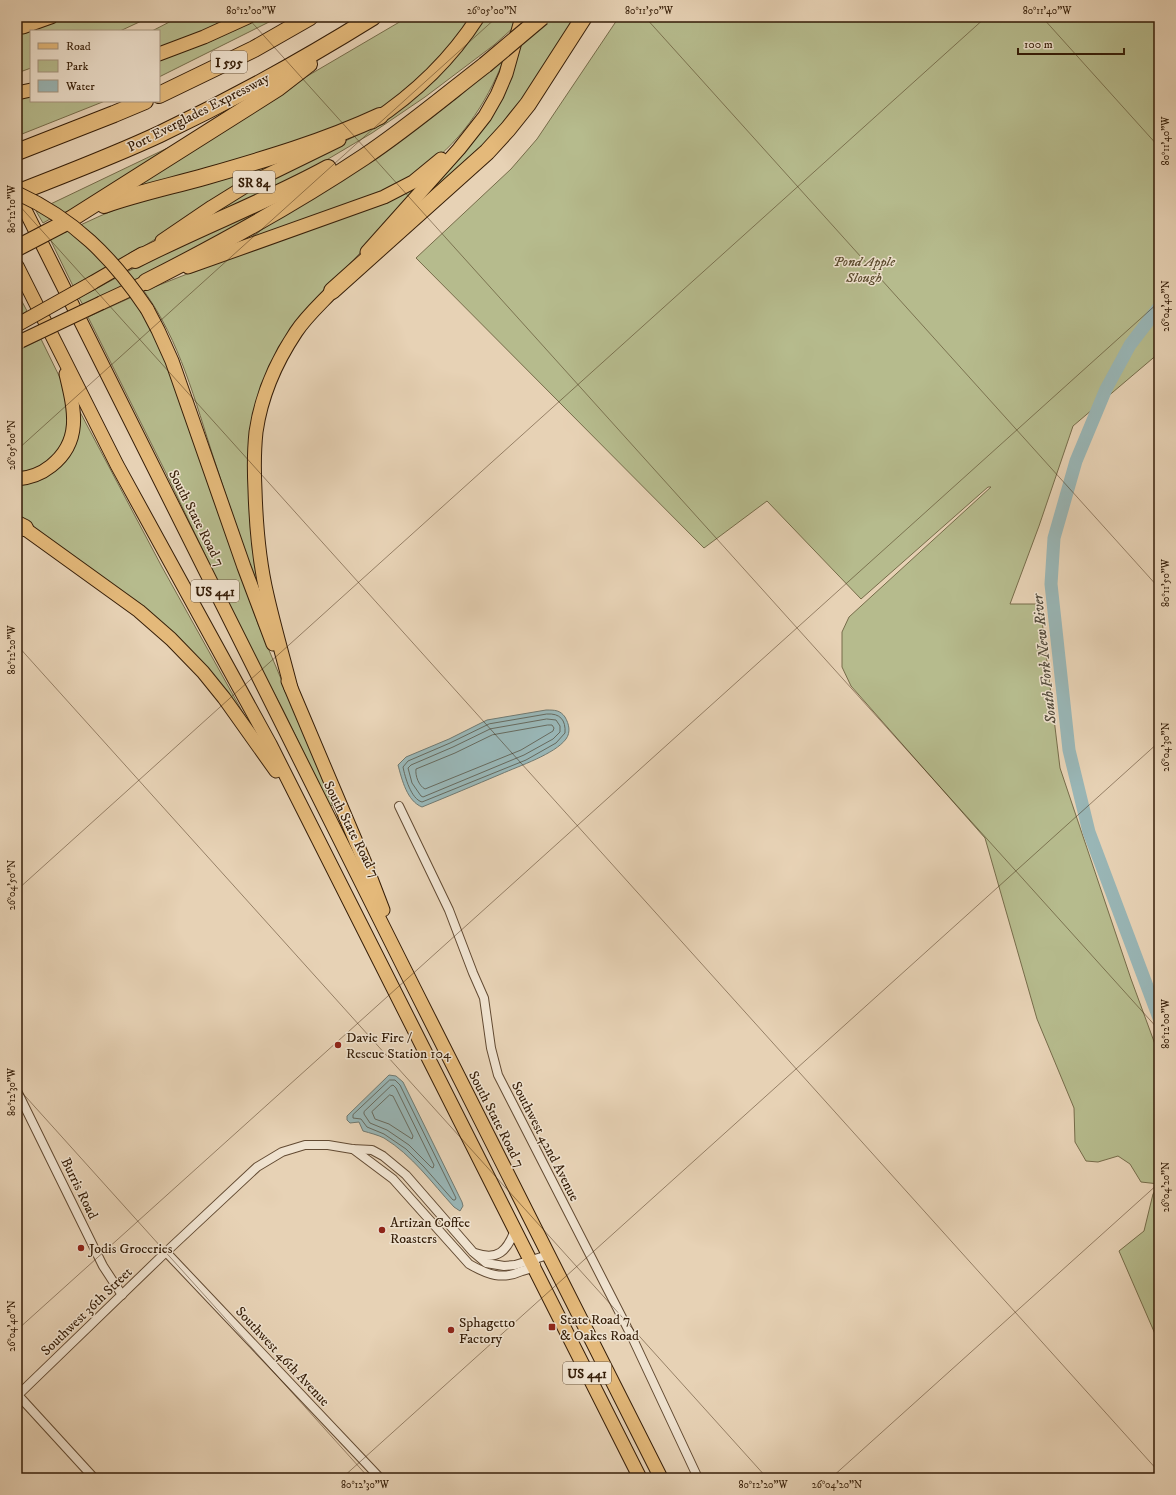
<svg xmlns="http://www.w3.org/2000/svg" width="1176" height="1495" font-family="'IM FELL DW Pica',serif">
<rect width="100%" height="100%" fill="#e7d2b5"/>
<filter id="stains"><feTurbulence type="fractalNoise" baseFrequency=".005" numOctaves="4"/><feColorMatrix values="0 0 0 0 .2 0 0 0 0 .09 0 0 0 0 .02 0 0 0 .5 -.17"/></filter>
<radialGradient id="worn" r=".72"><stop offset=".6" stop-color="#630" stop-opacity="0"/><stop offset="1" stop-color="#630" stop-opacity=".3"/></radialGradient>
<g fill="#b6bb8d" stroke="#766c4a">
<path d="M60,17h90l-30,14h-89v37l-14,5v-40z"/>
<path d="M179,17h57l-77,33v-19h-7z"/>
<path d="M263,17h16l-120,60v-16l52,-20z"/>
<path d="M408,17h65l-32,41 -53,46 -35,21 -294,89 -16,9 -7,-12 190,-91 49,-25z"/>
<path d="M483,17h33l-3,11 -19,17 -69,52 -53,36 -71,42 -74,33 -17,5v-3l157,-80z"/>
<path d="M554,17h26l-72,107 -120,109 83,-92 47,-94z"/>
<path d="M619,17h540v336l-86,73 -34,100 -29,78h30l20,164 71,211 28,76v129l-18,-2 -11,-18 -12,-8 -20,6 -12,-1 -11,-19 -1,-34 -37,-89 -52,-181 -134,-152 -9,-19v-35l7,-15 142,-130h-3l-127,112 -94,-98 -63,47 -288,-290 95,-89 26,-30z"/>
<path d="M504,59c-18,46 -45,86 -87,114 -25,17 -55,27 -83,36 -28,10 -56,20 -84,29z"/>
<path d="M31,95v6h74l-88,35v-38z"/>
<path d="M296,152l-160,99 -63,35 -23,-47 50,-23 31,-13z"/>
<path d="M423,178l-22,31 -99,106 -48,101 11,193c-17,-50 -35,-100 -51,-150 -19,-58 -34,-118 -70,-168l147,-58z"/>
<path d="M279,203l-99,56 -97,46 -4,-7 59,-32 129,-59z"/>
<path d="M17,292l10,19 -10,6z"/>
<path d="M132,297l17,27 18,38 91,262 76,181 -4,1 -47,-96 -42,-80 -75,-157 -78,-156z"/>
<path d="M41,339l24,49 5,19 -4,35 -21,24 -28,9v-124z"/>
<path d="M79,412h1l82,155 85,153 -118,-123 -112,-81v-34l37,-14z"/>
<path d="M1159,1185v158l-40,-92 25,-20 9,-37z"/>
</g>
<g fill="#99b6b6" stroke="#717970">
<path d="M546,710c9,0 14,0 19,7 4,7 6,15 1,22 -11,15 -47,27 -65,35 -26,11 -52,22 -79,33 -15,-6 -20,-27 -24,-42l8,-8 43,-18 38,-19z"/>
<path d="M389,1075l7,1 7,6 59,120 1,4 -3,5 -6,-4c-22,-24 -42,-52 -70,-69 -6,-3 -14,-5 -21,-7l-4,-9 -9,1 -3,-3v-4z"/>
</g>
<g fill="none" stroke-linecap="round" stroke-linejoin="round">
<g stroke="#676a5e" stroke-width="1">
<path d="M547,714c13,-1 19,6 18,19l-9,10 -30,17 -104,42c-11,-3 -17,-25 -19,-35l5,-6 42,-18 39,-19z"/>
<path d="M547,719l9,1 4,6v6l-7,7 -29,16 -101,42 -2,-1 -9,-13 -4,-15 3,-3 42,-18 37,-18z"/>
<path d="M548,725h4l2,3 -1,3 -32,19 -96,39c-6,-3 -10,-13 -9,-20l39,-16 37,-18z"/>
<path d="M390,1080h5l5,5 56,113 -1,2h-2l-29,-33 -18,-18 -22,-15 -17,-7 -6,-8 -8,-1v-3z"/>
<path d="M391,1086l2,-1 3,3 38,77 -1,3 -2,-1 -22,-22 -22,-15 -17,-7 -6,-9v-2z"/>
<path d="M390,1095l3,1 20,40 -1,3 -23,-15 -14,-5 -3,-7z"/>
</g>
<path stroke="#99b6b6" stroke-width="13" d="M1159,307l-29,38 -24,44 -30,72 -22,77 -3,46 18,166 20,82 70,186"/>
<defs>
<g id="street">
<path d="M399,806l50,104 24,63 11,25 7,50 7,27 134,262 66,141"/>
<path d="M17,1091l86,175 19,29"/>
<path d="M353,1149l40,30 76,85c19,11 33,16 53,7 5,-1 10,-3 14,-6"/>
<path d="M166,1252l214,226"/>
<path d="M475,1253c23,8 32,-2 40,-23"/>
<path d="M18,1395l76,83"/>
<path d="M17,1396l149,-144 91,-85 25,-15 23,-7h23l24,4 20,1 11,6 23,19 67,77 13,11 18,3 11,-1 33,-10"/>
</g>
<g id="primary">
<path d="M23,27l28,-10"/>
<path d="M159,54l45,-17 44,-20"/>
<path d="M17,93l14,-3"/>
<path d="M372,122c41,-27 79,-63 106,-105"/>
<path d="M17,194l397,794 247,490"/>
<path d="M162,241l50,-34 37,-23 90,-44"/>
<path d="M367,252l92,-103 26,-33 12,-21 9,-21 16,-57"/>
<path d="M17,266l100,199 153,279 370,734"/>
<path d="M188,267l196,-70 29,-15 28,-23"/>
<path d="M92,283l50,-29"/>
<path d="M101,303l41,-19"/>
<path d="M147,309l11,21 14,31 72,206 29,77"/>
<path d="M17,479c13,-1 24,-5 34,-13 32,-25 23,-58 15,-92"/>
<path d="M17,523l122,88 32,28 32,33 21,26 52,73"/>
<path d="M288,681l77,182 18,47"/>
<path d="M291,688c-8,-31 -17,-62 -24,-93 -8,-34 -11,-71 -12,-105 -1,-20 -1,-39 1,-58 5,-35 20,-70 40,-100 12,-18 28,-31 42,-47"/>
</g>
<g id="highway">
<path d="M17,23l16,-6"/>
<path d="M159,95l95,-46 56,-32"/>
<path d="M17,152l97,-38 31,-13"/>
<path d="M17,193c48,-19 96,-37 143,-59 73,-35 144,-74 213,-117"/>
<path d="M104,205c34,-12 68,-19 103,-29 59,-17 117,-34 173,-60"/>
<path d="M63,224l215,-136 31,-24"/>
<path d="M135,260c64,-33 131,-58 193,-92"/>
<path d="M146,282c75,-38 149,-79 218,-125 42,-28 81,-61 121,-92"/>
<path d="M332,291l155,-139 21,-23 20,-25 56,-87"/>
<path d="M17,524l8,4"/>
</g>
</defs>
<use href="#street" stroke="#624a32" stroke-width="10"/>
<use href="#primary" stroke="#351d07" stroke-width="15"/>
<use href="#highway" stroke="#351d07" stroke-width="18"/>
<use href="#street" stroke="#efe2cf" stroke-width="8"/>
<use href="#primary" stroke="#e4b97a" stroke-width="13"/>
<use href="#highway" stroke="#e4b97a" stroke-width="16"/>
<defs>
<g id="primary-bridge">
<path d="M17,193c57,26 95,64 130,116"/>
<path d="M17,325l75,-42"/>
<path d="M21,341l80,-38"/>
</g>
<g id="highway-bridge">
<path d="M485,65l57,-48"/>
<path d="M17,248l46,-24"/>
</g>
</defs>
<use href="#primary-bridge" stroke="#351d07" stroke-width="15" stroke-linecap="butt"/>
<use href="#highway-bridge" stroke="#351d07" stroke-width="18" stroke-linecap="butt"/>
<use href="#primary-bridge" stroke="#e4b97a" stroke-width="13"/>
<use href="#highway-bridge" stroke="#e4b97a" stroke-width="16"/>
</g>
<path fill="none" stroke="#351d07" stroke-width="1" stroke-opacity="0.45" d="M247,17l912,1013M645,17l514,571M1042,17l117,130M17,203l1142,1269M17,450l480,-433M17,645l750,833M17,890l969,-873M17,1087l352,391M17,1330l1142,-1028M342,1478l817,-736M831,1478l328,-295"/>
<g fill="#8f2418" stroke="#efe2cf" stroke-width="1.5">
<circle cx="338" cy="1045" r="4"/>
<circle cx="382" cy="1230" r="4"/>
<circle cx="81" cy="1248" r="4"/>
<rect x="548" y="1323" width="8" height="8" rx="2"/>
<circle cx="451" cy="1330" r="4"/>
</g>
<g text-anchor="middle" stroke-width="3" stroke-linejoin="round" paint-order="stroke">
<g fill="#efe2cf" stroke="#6d5843" stroke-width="1">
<rect x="211" y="51" width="36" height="22" rx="3"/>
<rect x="233" y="171" width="42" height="22" rx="3"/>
<rect x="191" y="580" width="48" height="22" rx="3"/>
<rect x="563" y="1362" width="48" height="22" rx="3"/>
</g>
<g font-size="13" font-weight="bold" fill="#351d07">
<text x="229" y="67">I 595</text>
<text x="254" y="187">SR 84</text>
<text x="215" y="596">US 441</text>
<text x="587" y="1378">US 441</text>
</g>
<g font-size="14" fill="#351d07" stroke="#efe2cf">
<text transform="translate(198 112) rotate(-27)" y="5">Port Everglades Expressway</text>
<text transform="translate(197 518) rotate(63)" y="5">South State Road 7</text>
<text transform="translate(352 829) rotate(63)" y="5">South State Road 7</text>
<text transform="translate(497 1119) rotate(63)" y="5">South State Road 7</text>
<text transform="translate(546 1141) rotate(63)" y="5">Southwest 42nd Avenue</text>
<text transform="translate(80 1188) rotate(64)" y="5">Burris Road</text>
<text transform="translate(86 1311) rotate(-44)" y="5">Southwest 36th Street</text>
<text transform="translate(283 1356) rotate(47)" y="5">Southwest 46th Avenue</text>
</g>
<g font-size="14" font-style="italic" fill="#5c4c2f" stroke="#efe2cf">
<text x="864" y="266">Pond Apple<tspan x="864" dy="16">Slough</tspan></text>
</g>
<g font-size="14" fill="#351d07" stroke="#efe2cf" text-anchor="start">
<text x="346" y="1042">Davie Fire /<tspan x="346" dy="16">Rescue Station 104</tspan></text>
<text x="390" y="1227">Artizan Coffee<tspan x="390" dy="16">Roasters</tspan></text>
<text x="89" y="1253">Jodis Groceries</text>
<text x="560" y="1324">State Road 7<tspan x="560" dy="16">&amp; Oakes Road</tspan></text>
<text x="459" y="1327">Sphagetto<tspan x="459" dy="16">Factory</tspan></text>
</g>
<g font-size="15" font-style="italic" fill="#534b3c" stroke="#efe2cf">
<text transform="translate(1044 659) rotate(-96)" y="5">South Fork New River</text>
</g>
</g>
<rect width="1176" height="1495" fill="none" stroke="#e7d2b5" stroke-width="44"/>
<rect x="30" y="30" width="130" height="72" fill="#efe2cf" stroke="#a5937f"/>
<rect x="38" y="43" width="20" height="6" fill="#e4b97a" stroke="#a5937f"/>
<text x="66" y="50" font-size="12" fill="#351d07">Road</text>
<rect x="38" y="60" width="20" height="12" fill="#b6bb8d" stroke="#a5937f"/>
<text x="66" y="70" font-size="12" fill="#351d07">Park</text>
<rect x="38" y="80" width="20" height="12" fill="#99b6b6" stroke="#a5937f"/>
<text x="66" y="90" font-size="12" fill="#351d07">Water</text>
<path d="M1018 48v6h106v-6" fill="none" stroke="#351d07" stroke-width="2"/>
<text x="1024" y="48" font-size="12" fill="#351d07" stroke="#efe2cf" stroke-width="3" paint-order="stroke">100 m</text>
<rect x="22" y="22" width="1132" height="1451" fill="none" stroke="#351d07" stroke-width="1.5"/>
<g font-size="10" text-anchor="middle" fill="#351d07">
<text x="251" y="14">80°12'00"W</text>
<text x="492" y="14">26°05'00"N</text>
<text x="649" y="14">80°11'50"W</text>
<text x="1047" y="14">80°11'40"W</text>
<text transform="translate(1165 141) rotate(-90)" y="4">80°11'40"W</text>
<text transform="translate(11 209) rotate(-90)" y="4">80°12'10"W</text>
<text transform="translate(1165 306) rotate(-90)" y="4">26°04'40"N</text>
<text transform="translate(11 445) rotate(-90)" y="4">26°05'00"N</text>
<text transform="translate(1165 583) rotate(-90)" y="4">80°11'50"W</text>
<text transform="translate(11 650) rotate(-90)" y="4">80°12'20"W</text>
<text transform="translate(1165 747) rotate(-90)" y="4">26°04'30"N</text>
<text transform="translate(11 885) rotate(-90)" y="4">26°04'50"N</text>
<text transform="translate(1165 1024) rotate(-90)" y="4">80°12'00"W</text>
<text transform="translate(11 1092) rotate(-90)" y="4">80°12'30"W</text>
<text transform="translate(1165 1187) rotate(-90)" y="4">26°04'20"N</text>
<text transform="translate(11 1326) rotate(-90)" y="4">26°04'40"N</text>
<text x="365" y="1488">80°12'30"W</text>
<text x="763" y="1488">80°12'20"W</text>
<text x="837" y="1488">26°04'20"N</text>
</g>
<rect width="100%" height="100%" filter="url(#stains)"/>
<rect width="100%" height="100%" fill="url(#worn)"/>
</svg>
